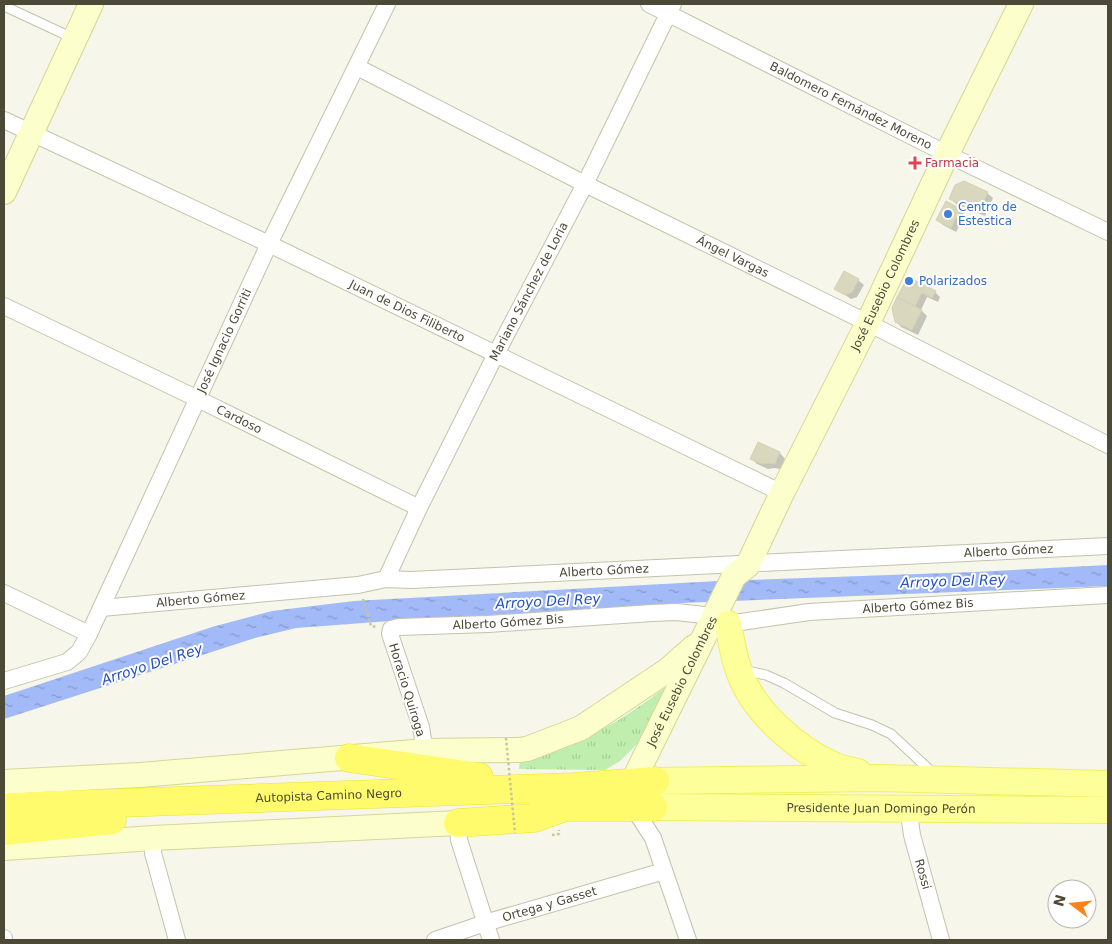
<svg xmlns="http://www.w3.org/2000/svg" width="1112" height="944" font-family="'DejaVu Sans',sans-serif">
<defs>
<pattern id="park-tufts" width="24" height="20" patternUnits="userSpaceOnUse" patternTransform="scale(1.25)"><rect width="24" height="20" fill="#bfeeaf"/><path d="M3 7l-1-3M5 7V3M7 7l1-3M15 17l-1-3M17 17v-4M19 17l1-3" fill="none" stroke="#a6ce97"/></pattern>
<pattern id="water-ripples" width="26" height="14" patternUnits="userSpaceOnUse" patternTransform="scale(1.25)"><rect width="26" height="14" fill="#a2baf8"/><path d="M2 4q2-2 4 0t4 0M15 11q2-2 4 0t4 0" fill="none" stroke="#8699ca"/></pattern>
</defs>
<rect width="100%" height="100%" fill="#f6f6ea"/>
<path fill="url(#park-tufts)" d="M676,679l-32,58 -24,24 -15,9 -86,-1 1,-9c29,-10 58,-19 86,-33 25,-13 48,-31 70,-48z"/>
<path fill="url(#water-ripples)" d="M1108,565v21l-427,17 -138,11 -153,7 -94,7 -41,10 -251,81v-23l208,-69 60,-16 82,-10 364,-20 257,-9z"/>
<g fill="#0003">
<path d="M987,193l6,5 -8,18 -29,-12 -6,-6z"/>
<path d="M960,210l5,5 -9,17 -13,-7 -6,-5z"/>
<path d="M908,279l27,13 5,5 -2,5 -11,-5 -6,13 6,6 -9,19 -17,-8 -5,-6 -3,-13z"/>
<path d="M858,280l6,5 -7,12 -6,2 -15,-10z"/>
<path d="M759,443l21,10 5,6 -5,10 -6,-1 -6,1 -11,-5 -6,-6z"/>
</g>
<g fill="#d9d7be" stroke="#d5d2b0">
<path d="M964,181l24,11 -9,20 -30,-13 6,-14z"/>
<path d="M946,201l15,8 -10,19 -15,-8z"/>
<path d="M844,271l15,8 -7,13 -7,3 -11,-6z"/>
<path d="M908,277l28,14 -4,7 -10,-5 -7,13 -18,-9z"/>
<path d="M897,297l25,13 -10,20 -17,-8 -3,-14z"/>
<path d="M758,442l22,10 -5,12 -7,-1 -6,1 -12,-5z"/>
</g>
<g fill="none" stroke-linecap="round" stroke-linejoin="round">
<defs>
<g id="lane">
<path d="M4,6l71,33"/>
<path d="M743,670l23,5 18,8 51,30 37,12 19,9 42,39"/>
</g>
<g id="street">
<path id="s1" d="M649,4l298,150 161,78"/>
<path id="s2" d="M357,67l228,117 283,139 240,122"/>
<path id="s3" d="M4,120l265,124 513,249"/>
<path id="s4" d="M4,306l194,93 221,109"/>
<path id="s5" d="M386,579l33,-71 77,-154 89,-170 88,-180"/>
<path d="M4,593l85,41"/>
<path id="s6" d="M101,608l257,-23 28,-6 25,1 697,-34"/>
<path id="s7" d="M728,624l81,-12 299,-17"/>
<path id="s8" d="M4,681l63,-19 12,-10 10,-18 180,-390 118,-240"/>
<path id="s9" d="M425,751l-4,-24 -31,-93 1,-5 8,-2 89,-3 164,-11 24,-1 38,4"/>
<path d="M633,807l20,31 35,102"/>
<path id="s10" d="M908,807l4,28 29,105"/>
<path d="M458,823l1,17 32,100"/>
<path d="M153,838v15l24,87"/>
<path d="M4,938v2"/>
<path id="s11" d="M435,940l50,-17 179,-52"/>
</g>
<g id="secondary">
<path d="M4,192l87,-188"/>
<path d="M4,782l136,-7 285,-24 94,-1 8,-1 54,-21 87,-58 26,-23"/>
<path id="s12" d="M631,799l2,-15 5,-13 96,-195 14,-11 34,-72 86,-170 79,-169 74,-150"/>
<path d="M4,848l149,-10 305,-15"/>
</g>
<g id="primary">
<path d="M728,624c3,14 5,30 10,44 13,42 58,81 97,98 7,3 15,4 23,6"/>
<path d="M655,781l223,-3 230,6"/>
<path id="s13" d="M653,807l455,3"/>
</g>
<g id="highway">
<path d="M349,758l130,19"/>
<path d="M542,807h111"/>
<path id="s14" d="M4,808l29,-2 542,-19 80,-6"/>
<path d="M458,823l76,-5 28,-10"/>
<path d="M4,831l108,-11"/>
</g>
</defs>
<use href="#lane" stroke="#c3c3ab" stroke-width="11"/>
<use href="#street" stroke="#c3c3ab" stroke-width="18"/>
<use href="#secondary" stroke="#d4d794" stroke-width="26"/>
<use href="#primary" stroke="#eff05e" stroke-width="28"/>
<use href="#highway" stroke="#eee22d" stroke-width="29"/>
<g stroke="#c7c59b" stroke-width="2.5" stroke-dasharray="2.5 2.5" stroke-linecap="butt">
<path d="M363,599l8,27 6,1"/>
<path d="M552,835l7,-1v-4"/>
</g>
<use href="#lane" stroke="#fff" stroke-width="9"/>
<use href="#street" stroke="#fff" stroke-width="16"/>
<use href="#secondary" stroke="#fcffcc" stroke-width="24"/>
<use href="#primary" stroke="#fdff9b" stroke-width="26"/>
<use href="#highway" stroke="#fffb6d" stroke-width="28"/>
<path stroke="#c7c59b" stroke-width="2.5" stroke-dasharray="2.5 2.5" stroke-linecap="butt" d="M506,738l9,95"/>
</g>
<path fill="#e0444e" stroke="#fff" stroke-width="2" d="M912.5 155.5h5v5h5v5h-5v5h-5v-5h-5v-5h5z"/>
<g fill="#3f7fe0" stroke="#fff" stroke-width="2">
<circle cx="948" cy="214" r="5"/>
<circle cx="909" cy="281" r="5"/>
</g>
<g text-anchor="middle" stroke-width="4" stroke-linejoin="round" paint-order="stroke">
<g font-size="12" fill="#4c4a37" stroke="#fff">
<text dy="4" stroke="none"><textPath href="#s1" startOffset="226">Baldomero Fernández Moreno</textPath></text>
<text dy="4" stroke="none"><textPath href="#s2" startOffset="421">Ángel Vargas</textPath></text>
<text dy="4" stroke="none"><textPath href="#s12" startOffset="576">José Eusebio Colombres</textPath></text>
<text dy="4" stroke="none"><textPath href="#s5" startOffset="321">Mariano Sánchez de Loria</textPath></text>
<text dy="4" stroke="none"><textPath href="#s3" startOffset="446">Juan de Dios Filiberto</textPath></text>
<text dy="4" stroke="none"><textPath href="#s8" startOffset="425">José Ignacio Gorriti</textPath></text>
<text dy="4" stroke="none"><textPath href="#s4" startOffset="261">Cardoso</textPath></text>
<text dy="4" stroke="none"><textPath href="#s6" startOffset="910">Alberto Gómez</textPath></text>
<text dy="4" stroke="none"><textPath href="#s6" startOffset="505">Alberto Gómez</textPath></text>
<text dy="4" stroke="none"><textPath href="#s6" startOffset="100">Alberto Gómez</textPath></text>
<text dy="4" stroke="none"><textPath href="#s7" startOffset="191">Alberto Gómez Bis</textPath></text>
<text dy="4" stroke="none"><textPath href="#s9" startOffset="245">Alberto Gómez Bis</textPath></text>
<text dy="4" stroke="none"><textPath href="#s12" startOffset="129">José Eusebio Colombres</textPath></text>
<text transform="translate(407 690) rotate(73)" y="4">Horacio Quiroga</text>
<text dy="4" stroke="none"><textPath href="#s14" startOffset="325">Autopista Camino Negro</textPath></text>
<text dy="4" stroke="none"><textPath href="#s13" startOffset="228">Presidente Juan Domingo Perón</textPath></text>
<text dy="4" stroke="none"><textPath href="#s10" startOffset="69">Rossi</textPath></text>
<text dy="4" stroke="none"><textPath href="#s11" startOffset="120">Ortega y Gasset</textPath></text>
</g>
<g font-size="12" fill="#be3a42" stroke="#fff" text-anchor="start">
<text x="925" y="167">Farmacia</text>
</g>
<g font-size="12" fill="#366cbe" stroke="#fff" text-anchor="start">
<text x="958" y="211">Centro de<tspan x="958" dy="14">Estestica</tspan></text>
<text x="919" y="285">Polarizados</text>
</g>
<g font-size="14" font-style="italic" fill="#234fc5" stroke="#fff">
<text transform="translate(953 581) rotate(-2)" y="5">Arroyo Del Rey</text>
<text transform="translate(548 601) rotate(-3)" y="5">Arroyo Del Rey</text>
<text transform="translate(152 664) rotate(-18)" y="5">Arroyo Del Rey</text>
</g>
</g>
<rect width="1112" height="944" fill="none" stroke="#4c4a37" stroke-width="10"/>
<g transform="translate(1072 904) rotate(286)"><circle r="24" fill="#ffffff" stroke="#b7b7af"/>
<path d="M0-4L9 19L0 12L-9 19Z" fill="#ff8219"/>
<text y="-8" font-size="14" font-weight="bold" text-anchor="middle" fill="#4c4a37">N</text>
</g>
</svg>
